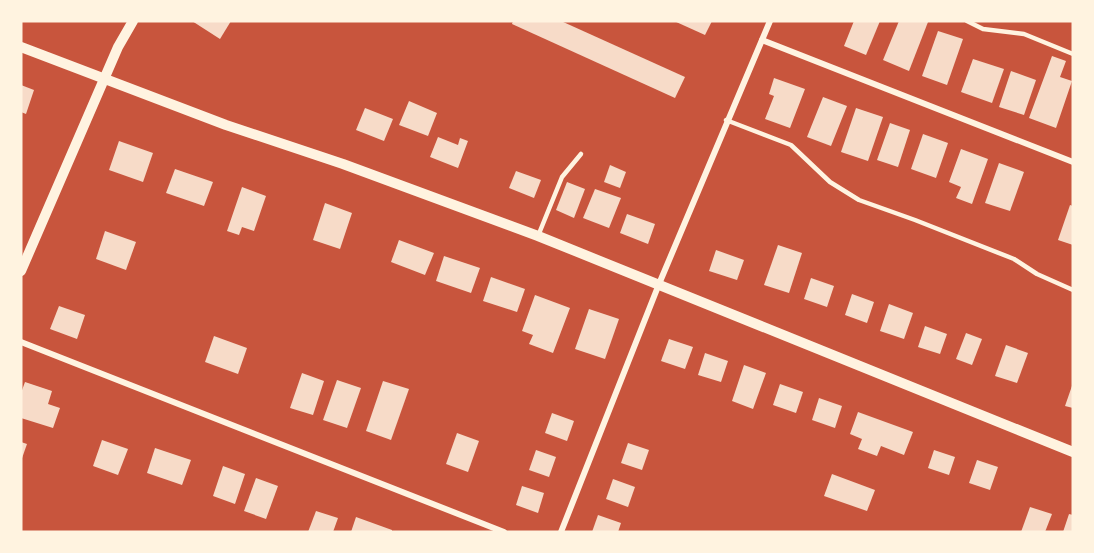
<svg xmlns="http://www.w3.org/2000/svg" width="1094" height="553" font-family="Ubuntu,sans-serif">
<rect width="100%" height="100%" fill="#c8553d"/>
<g fill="#f7dbc8">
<path d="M192,21h39l-11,18z"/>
<path d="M513,21h48l124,56 -10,21 -163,-74z"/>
<path d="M674,21h38l-7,14z"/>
<path d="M854,21h26l-14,34 -22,-9z"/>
<path d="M899,21l29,1 -19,49 -26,-11z"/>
<path d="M938,31l25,8 -16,46 -25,-9z"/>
<path d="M1052,56l14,5 -6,16 12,4 -16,47 -27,-10z"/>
<path d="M973,59l31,10 -12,34 -31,-11z"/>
<path d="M1011,71l25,9 -12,35 -25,-8z"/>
<path d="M774,78l31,11 -15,39 -25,-9 9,-23 -5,-2z"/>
<path d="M21,85l13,5 -8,24 -5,-2z"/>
<path d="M823,97l24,9 -16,40 -24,-9z"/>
<path d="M409,101l28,12 -9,23 -29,-11z"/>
<path d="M365,108l28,11 -9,22 -28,-11z"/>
<path d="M856,108l27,9 -15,44 -27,-9z"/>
<path d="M890,123l20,7 -12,37 -21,-7z"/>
<path d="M923,134l25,9 -12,35 -25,-9z"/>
<path d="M438,137l20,8 2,-7 8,3 -10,27 -28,-11z"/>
<path d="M119,141l34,12 -10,29 -34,-12z"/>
<path d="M961,149l27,10 -16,45 -16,-6 5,-11 -12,-5z"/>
<path d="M999,163l25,9 -14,39 -25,-8z"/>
<path d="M610,165l16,7 -6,16 -16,-6z"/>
<path d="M175,169l38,13 -9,24 -38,-13z"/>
<path d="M516,171l25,9 -7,18 -25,-10z"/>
<path d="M567,182l18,7 -11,29 -18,-8z"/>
<path d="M242,187l24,9 -12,35 -12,-4 -3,8 -12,-4z"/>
<path d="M595,189l26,9 -12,30 -26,-10z"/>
<path d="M325,203l27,10 -12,36 -27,-9z"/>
<path d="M1070,205l3,1v39l-15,-5z"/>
<path d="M627,214l28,10 -7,20 -28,-11z"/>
<path d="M105,231l31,11 -10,28 -30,-11z"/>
<path d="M399,240l35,13 -9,22 -34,-13z"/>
<path d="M778,245l24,8 -13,40 -25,-8z"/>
<path d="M716,250l28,10 -7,20 -28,-9z"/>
<path d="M444,256l36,12 -9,25 -35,-12z"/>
<path d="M491,277l34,12 -8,23 -34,-11z"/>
<path d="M811,278l23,8 -7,21 -23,-8z"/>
<path d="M852,294l22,8 -7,21 -22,-8z"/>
<path d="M535,295l35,13 -17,45 -24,-9 4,-9 -11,-4z"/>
<path d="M889,304l24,9 -9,26 -24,-8z"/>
<path d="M59,306l26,9 -8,24 -27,-10z"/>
<path d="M589,309l30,10 -14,40 -30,-10z"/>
<path d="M925,326l22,8 -7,20 -22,-7z"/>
<path d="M966,333l16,6 -10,26 -16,-6z"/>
<path d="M214,336l33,12 -9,26 -33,-12z"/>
<path d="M669,339l24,8 -8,22 -24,-8z"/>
<path d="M1006,345l22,8 -11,30 -22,-7z"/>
<path d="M705,353l23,8 -7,21 -23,-7z"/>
<path d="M744,365l22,8 -13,36 -21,-8z"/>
<path d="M302,373l22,8 -11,34 -23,-7z"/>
<path d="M337,380l24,8 -14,40 -24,-8z"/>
<path d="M383,381l26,8 -18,51 -25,-9z"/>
<path d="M25,382l27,9 -4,13 12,4 -7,20 -32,-10v-25z"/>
<path d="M1073,383v25l-8,-2z"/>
<path d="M780,384l23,8 -7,21 -23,-8z"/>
<path d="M819,398l23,8 -7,22 -23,-8z"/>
<path d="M858,412l55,20 -9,23 -23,-9 -4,10 -19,-7 4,-10 -12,-5z"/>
<path d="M552,413l22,8 -7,20 -22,-8z"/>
<path d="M457,433l22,8 -11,31 -22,-8z"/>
<path d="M102,440l26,9 -10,26 -25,-9z"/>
<path d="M21,442l6,2 -6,17z"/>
<path d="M628,443l21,7 -7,20 -21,-7z"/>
<path d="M155,448l36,12 -9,25 -35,-12z"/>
<path d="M536,450l20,7 -7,20 -20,-7z"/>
<path d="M934,450l21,7 -6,18 -21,-7z"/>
<path d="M977,460l21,7 -8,23 -21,-7z"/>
<path d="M223,466l22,8 -10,30 -22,-8z"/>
<path d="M832,474l43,16 -8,21 -43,-15z"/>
<path d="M256,478l22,8 -12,33 -22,-8z"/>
<path d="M613,479l22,8 -7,20 -22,-8z"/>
<path d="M522,486l22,7 -6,20 -22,-8z"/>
<path d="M1030,507l22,7 -7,18h-24z"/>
<path d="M316,511l22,7 -5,14h-25z"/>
<path d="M1069,514l4,1v17h-10z"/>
<path d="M598,515l23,8 -3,9h-26z"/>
<path d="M356,517l36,13v2h-41z"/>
</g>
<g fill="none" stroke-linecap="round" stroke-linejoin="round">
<g stroke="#fff3e0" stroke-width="4.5">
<path d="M967,21l16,8 41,5 49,20"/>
<path d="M726,120l65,25 39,37 29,18 56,20 99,39 23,15 36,16"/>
<path d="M538,236l24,-59 19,-23"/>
</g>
<g stroke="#fff3e0" stroke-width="6">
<path d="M762,40l311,122"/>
<path d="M21,342l483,190"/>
<path d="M561,532l98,-248 111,-263"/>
</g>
<g stroke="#fff3e0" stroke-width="10">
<path d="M21,47l205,78 117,39 195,72 535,216"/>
<path d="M21,271l97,-224 15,-26"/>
</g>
</g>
<rect width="1094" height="553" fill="none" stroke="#fff3e0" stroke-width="45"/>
</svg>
